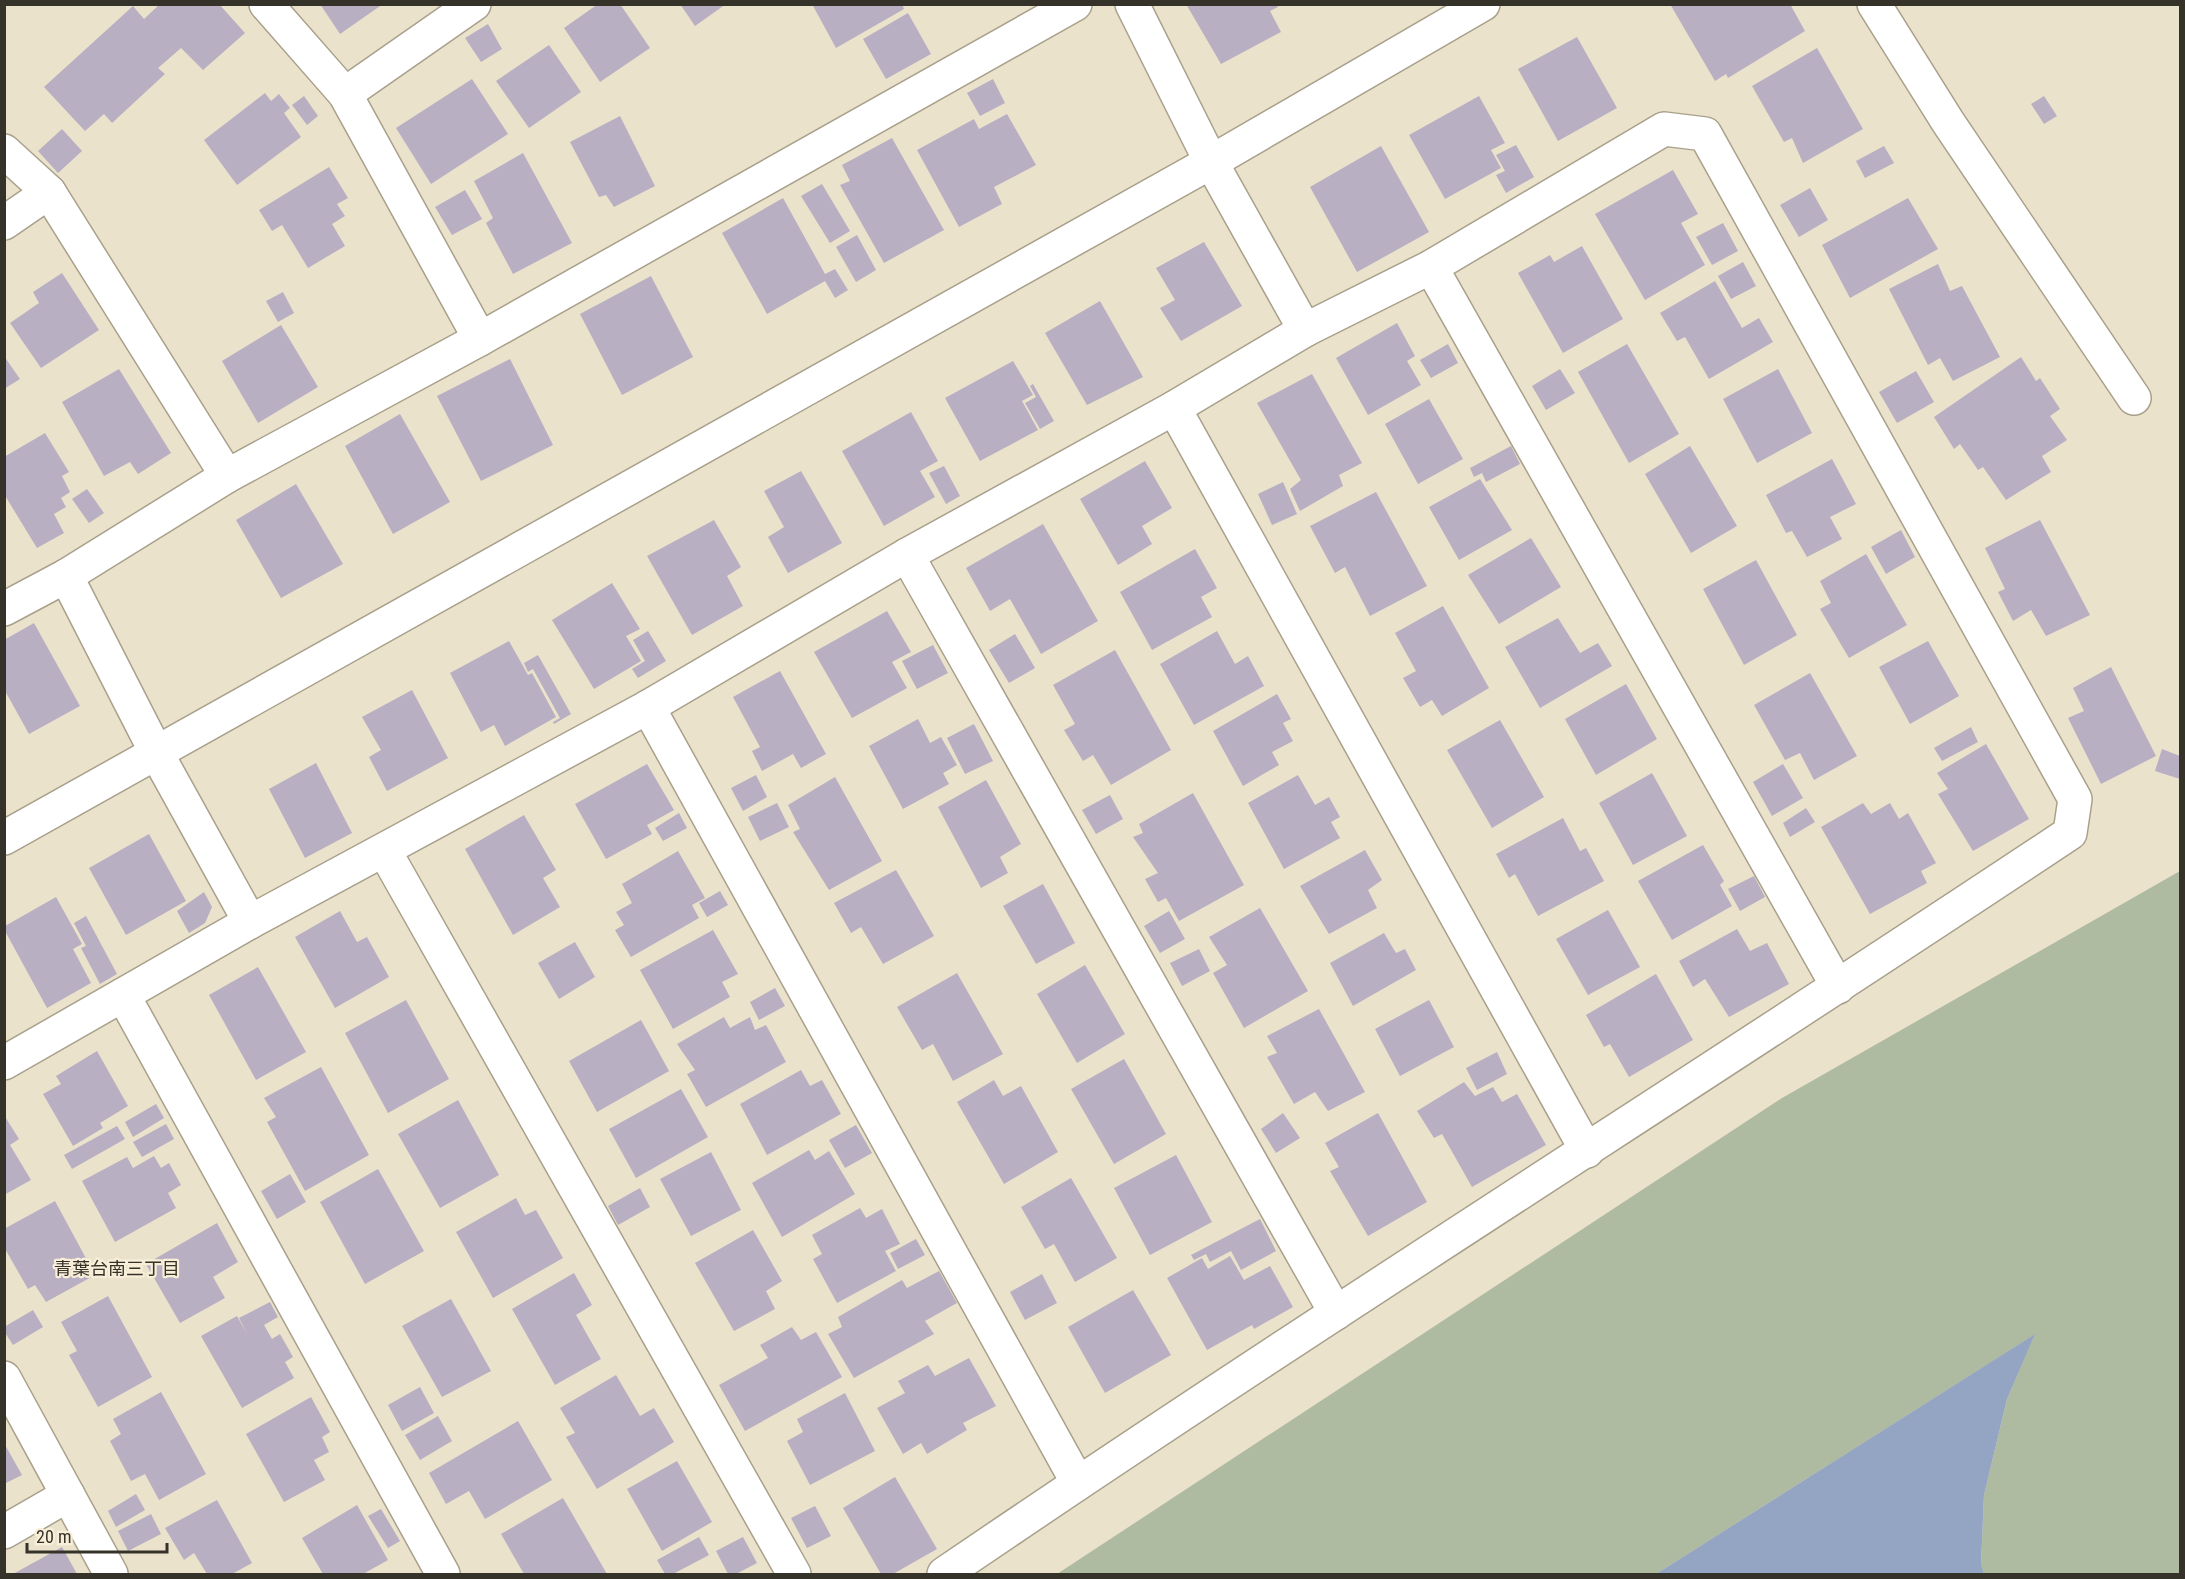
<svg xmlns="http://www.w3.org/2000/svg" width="2185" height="1579" font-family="'Roboto Condensed','Noto Sans JP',sans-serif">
<rect width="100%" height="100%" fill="#ebe2cc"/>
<path fill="#afbba1" d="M2180,871v703h-196l-3,-8 3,-71 23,-96 27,-64 -378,239h-599l725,-476z"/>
<path fill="#94a5c4" d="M2035,1334l-28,65 -23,96 -3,70 3,9h-328z"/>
<g fill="#b9afc3">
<path d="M160,4h59l26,29 -42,37 -22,-22 -23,20 7,6 -53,49 -8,-9 -19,17 -41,-44 89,-81 11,13z"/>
<path d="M320,4h63l-43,30z"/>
<path d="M598,4h22l30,44 -50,34 -36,-54z"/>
<path d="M680,4h46l-31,22z"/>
<path d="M812,4h90l2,5 -68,39z"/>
<path d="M1186,4h91l1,3 -8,4 11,21 -60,32z"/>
<path d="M1670,4h120l15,27 -77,47 -2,-4 -11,7z"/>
<path d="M908,13l23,41 -45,25 -23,-40z"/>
<path d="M488,24l14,25 -21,13 -16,-24z"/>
<path d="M1577,37l40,71 -59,33 -40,-72z"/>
<path d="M549,45l32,47 -52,36 -33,-47z"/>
<path d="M1817,48l46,81 -60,34 -11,-25 -8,4 -32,-56z"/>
<path d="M472,79l36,55 -77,50 -35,-56z"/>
<path d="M993,79l12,24 -25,13 -13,-23z"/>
<path d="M265,93l6,8 8,-7 11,14 -6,5 17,24 -64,48 -33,-45z"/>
<path d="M304,96l14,20 -11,9 -15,-20z"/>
<path d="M1479,96l26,47 -14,7 10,18 -56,31 -36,-64z"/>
<path d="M2044,96l13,20 -13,8 -13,-20z"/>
<path d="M1007,114l29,51 -42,22 8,17 -43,23 -42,-77 57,-31 5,10z"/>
<path d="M620,116l35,70 -41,21 -8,-12 -7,2 -29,-55z"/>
<path d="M62,129l20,22 -24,22 -20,-22z"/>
<path d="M892,138l52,92 -60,33 -44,-78 10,-4 -8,-16z"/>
<path d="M1516,145l18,32 -28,16 -10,-18 9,-4 -9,-16z"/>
<path d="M1381,146l48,86 -72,40 -47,-85z"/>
<path d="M1884,146l10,17 -29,15 -9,-17z"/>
<path d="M523,153l49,90 -59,31 -27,-51 7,-5 -19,-37z"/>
<path d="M329,167l19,31 -11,6 8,12 -13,8 13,22 -37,22 -26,-43 -10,6 -13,-21z"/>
<path d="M1673,170l25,44 -17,9 24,42 -60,35 -50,-86z"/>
<path d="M822,184l28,47 -20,12 -29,-47z"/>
<path d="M1810,188l18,32 -29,17 -19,-32z"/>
<path d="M465,190l17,29 -30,16 -17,-28z"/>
<path d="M783,198l42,76 10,-5 13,21 -13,8 -10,-17 -58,33 -45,-81z"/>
<path d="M1908,198l30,51 -88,49 -28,-53z"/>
<path d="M1723,223l15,28 -26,14 -16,-28z"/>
<path d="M857,235l19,35 -20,12 -20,-35z"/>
<path d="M1204,242l38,64 -61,35 -21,-33 15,-8 -19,-32z"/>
<path d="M1582,246l41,73 -60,34 -45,-80 32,-18 4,7z"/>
<path d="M1743,262l13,24 -25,13 -13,-23z"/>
<path d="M1938,264l12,27 12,-5 38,71 -47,24 -13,-23 -12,7 -39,-76z"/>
<path d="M62,273l37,57 -58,38 -31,-45 29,-20 -6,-11z"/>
<path d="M651,276l42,81 -71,38 -42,-81z"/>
<path d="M1715,281l27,47 17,-10 14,24 -64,37 -24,-42 -8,4 -17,-28z"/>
<path d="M283,292l11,21 -16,9 -12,-21z"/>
<path d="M1100,301l43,76 -56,28 -42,-72z"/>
<path d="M1397,323l18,33 -8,5 14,24 -53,30 -32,-57z"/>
<path d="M281,325l37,62 -60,36 -36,-62z"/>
<path d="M1448,344l10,19 -27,15 -11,-18z"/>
<path d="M1627,344l52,90 -50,29 -51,-91z"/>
<path d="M4,356l16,23 -16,10z"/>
<path d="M2021,357l15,24 4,-3 20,31 -10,7 17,24 -25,16 9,16 -45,28 -23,-33 -5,3 -18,-26 -6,5 -20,-32z"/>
<path d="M510,359l43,86 -72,36 -44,-85z"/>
<path d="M1013,361l20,34 -11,6 16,29 -58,31 -35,-63z"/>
<path d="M119,369l52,84 -33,21 -8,-12 -26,14 -42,-74z"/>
<path d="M1560,369l15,24 -29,17 -14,-24z"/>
<path d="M1778,369l34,64 -55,30 -34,-64z"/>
<path d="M1916,371l18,31 -37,21 -18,-31z"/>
<path d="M1312,374l50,89 -23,12 4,11 -43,25 -10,-22 11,-9 -44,-77z"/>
<path d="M1033,384l21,37 -14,8 -15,-26 11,-6 -6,-11z"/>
<path d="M1429,399l34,60 -45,25 -33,-60z"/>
<path d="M911,412l27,49 -18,10 15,26 -51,29 -42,-75z"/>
<path d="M400,414l50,88 -57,32 -48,-88z"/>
<path d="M45,433l24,39 -7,4 8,16 -9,6 5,9 -12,7 10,19 -27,15 -33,-54v-37z"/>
<path d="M1511,446l9,18 -34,18 -4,-9 -8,4 -4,-9z"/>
<path d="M1690,446l47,80 -46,27 -46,-79z"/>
<path d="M1832,459l24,45 -26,13 12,22 -35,18 -15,-26 -6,2 -20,-38z"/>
<path d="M1145,461l27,47 -30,18 10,18 -34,21 -38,-66z"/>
<path d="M944,466l16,30 -14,8 -17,-31z"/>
<path d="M801,471l41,72 -54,30 -20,-36 16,-10 -20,-36z"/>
<path d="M1480,479l32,51 -53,30 -30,-53z"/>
<path d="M1283,482l14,32 -25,11 -14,-31z"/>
<path d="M296,484l47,80 -62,34 -45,-78z"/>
<path d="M87,489l17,24 -15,10 -17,-24z"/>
<path d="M1376,492l51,94 -57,30 -25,-49 -10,6 -25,-47z"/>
<path d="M714,520l27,47 -14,9 16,30 -51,29 -45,-79z"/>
<path d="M2040,520l50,95 -44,21 -15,-26 -18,11 -15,-29 7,-3 -20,-41z"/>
<path d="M1043,524l55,97 -57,33 -31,-55 -20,12 -24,-43z"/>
<path d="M1901,530l14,27 -29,17 -15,-27z"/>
<path d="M1531,538l30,49 -62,37 -31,-49z"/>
<path d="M1195,549l22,39 -16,9 11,20 -60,33 -32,-58z"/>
<path d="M1866,554l41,71 -58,33 -29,-49 11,-6 -11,-22z"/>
<path d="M1756,560l41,75 -53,30 -41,-76z"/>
<path d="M612,583l28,46 -14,7 15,25 -47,28 -42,-69z"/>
<path d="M1443,606l46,82 -47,28 -10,-16 -12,7 -17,-29 13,-7 -21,-38z"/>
<path d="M887,611l24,41 -19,10 15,26 -55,30 -38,-66z"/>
<path d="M1558,618l22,35 18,-10 14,23 -72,42 -35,-61z"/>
<path d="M34,623l46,83 -51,28 -25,-45v-49z"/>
<path d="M648,631l18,30 -28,17 -6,-9 13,-8 -12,-21z"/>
<path d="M1217,631l18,33 13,-8 16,30 -70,39 -34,-61z"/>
<path d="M1015,634l20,34 -26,15 -20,-33z"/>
<path d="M509,641l19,34 4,-2 24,44 -51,29 -11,-21 -13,7 -31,-59z"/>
<path d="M1928,641l31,55 -49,28 -31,-57z"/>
<path d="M933,645l15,28 -31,16 -15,-28z"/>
<path d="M1115,650l56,100 -60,35 -18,-30 -10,6 -19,-31 11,-6 -22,-39z"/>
<path d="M538,655l33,59 -17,10 -1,-2 7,-4 -27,-49 -5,3 -4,-9z"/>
<path d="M2111,667l45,89 -55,28 -33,-66 16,-7 -11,-23z"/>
<path d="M780,671l46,83 -25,14 -8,-14 -31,17 -10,-20 8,-4 -27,-50z"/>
<path d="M1810,673l47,83 -43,24 -14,-27 -15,7 -31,-55z"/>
<path d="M1626,684l31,55 -61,36 -31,-56z"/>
<path d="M412,690l36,68 -61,33 -18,-34 12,-7 -19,-33z"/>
<path d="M1277,694l14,25 -8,4 10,18 -21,11 7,13 -36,21 -30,-55z"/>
<path d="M918,719l12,24 11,-6 16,28 -14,8 6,11 -46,25 -34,-63z"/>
<path d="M1500,720l44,77 -52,31 -45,-78z"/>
<path d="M974,724l19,37 -28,13 -18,-36z"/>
<path d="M1971,727l7,15 -36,19 -8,-13z"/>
<path d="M1986,744l43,75 -56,32 -35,-57 10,-5 -11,-16z"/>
<path d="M2162,749l18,7v23l-25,-8z"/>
<path d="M316,763l36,70 -47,25 -36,-69z"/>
<path d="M647,764l27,46 -27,15 5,9 -46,25 -31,-55z"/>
<path d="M1783,764l20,34 -31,18 -19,-34z"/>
<path d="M1652,773l35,63 -54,29 -34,-62z"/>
<path d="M756,775l11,22 -24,14 -12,-23z"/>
<path d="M1298,775l17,30 14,-8 11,20 -9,5 9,16 -56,31 -36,-66z"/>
<path d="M835,777l47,84 -53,29 -36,-58 7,-3 -12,-24z"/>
<path d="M986,780l35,64 -21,13 8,16 -27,15 -43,-81z"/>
<path d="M1193,793l51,92 -65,36 -13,-23 -8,4 -13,-23 13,-6 -25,-36 10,-4 -4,-9z"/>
<path d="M1110,795l13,24 -27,15 -14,-24z"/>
<path d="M777,803l12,24 -29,14 -12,-24z"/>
<path d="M1863,803l8,11 19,-11 9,16 9,-6 28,50 -15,8 6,12 -57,31 -49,-87z"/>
<path d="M1806,808l9,14 -25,15 -7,-14z"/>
<path d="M679,813l8,15 -24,13 -8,-13z"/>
<path d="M524,815l32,55 -13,8 17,29 -47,28 -48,-86z"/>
<path d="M1563,818l17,33 6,-3 18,33 -66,35 -23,-42 -6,4 -13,-24z"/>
<path d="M149,834l37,67 -60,34 -37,-67z"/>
<path d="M1703,845l21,36 -4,4 12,21 -60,34 -34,-59z"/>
<path d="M1365,850l17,30 -14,10 9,18 -48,26 -29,-48z"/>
<path d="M678,851l27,47 -13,7 7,13 -68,39 -16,-27 9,-5 -8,-13 16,-9 -10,-19z"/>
<path d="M896,870l38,66 -51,28 -22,-37 -10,6 -17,-30z"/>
<path d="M1754,876l11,21 -25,14 -12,-22z"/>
<path d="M1043,884l32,59 -39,21 -33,-58z"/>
<path d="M720,891l8,14 -21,12 -8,-14z"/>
<path d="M204,892l8,15 -7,16 -16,10 -12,-22z"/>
<path d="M56,897l26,47 -9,5 18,34 -44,25 -42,-77v-5z"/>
<path d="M1260,908l48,83 -64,37 -31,-55 14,-8 -18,-28z"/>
<path d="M1608,910l32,57 -52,28 -32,-56z"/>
<path d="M340,911l17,31 10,-5 22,40 -54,31 -40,-71z"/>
<path d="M1169,911l16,28 -25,14 -16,-27z"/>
<path d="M86,916l31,58 -17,10 -19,-36 5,-2 -12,-23z"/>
<path d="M1737,929l13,22 17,-8 22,41 -60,33 -24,-38 -12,8 -14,-26z"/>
<path d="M713,930l25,44 -16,8 8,15 -57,32 -33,-59z"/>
<path d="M1384,933l12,20 9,-4 11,21 -63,36 -23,-43z"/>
<path d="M575,942l20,35 -36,22 -21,-36z"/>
<path d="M1199,949l11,22 -28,15 -12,-23z"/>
<path d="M1085,965l40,69 -48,29 -40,-69z"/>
<path d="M258,967l48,85 -50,28 -47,-85z"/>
<path d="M957,973l46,81 -50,27 -20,-37 -11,6 -25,-43z"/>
<path d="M1656,974l37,66 -64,37 -19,-33 -6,3 -18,-32z"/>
<path d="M775,988l10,18 -26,14 -9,-18z"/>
<path d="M406,1000l43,79 -61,34 -43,-80z"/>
<path d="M1429,1000l25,47 -54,29 -25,-47z"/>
<path d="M1319,1009l46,83 -37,19 -13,-19 -21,12 -27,-47 10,-4 -10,-17z"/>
<path d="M724,1017l6,11 20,-11 5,13 11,-5 20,37 -80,45 -19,-33 8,-4 -18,-26z"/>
<path d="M641,1020l28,51 -72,41 -28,-51z"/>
<path d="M97,1051l31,55 -28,17 3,5 -30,18 -30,-52 18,-10 -5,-8z"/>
<path d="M1497,1052l10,22 -30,16 -11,-22z"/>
<path d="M1124,1059l42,75 -52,30 -43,-75z"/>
<path d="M321,1067l48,88 -64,36 -38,-69 9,-5 -12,-19z"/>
<path d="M801,1070l9,16 12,-6 19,34 -74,41 -27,-51z"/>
<path d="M994,1080l9,16 18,-10 37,66 -54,32 -47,-82z"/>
<path d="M1464,1082l11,14 18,-9 9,15 15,-8 29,51 -74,42 -30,-53 -8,4 -17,-27z"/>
<path d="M681,1089l27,48 -72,41 -27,-49z"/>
<path d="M458,1100l41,75 -59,33 -42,-74z"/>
<path d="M156,1104l8,14 -31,19 -8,-15z"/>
<path d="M1283,1113l17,25 -24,15 -15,-24z"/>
<path d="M1378,1113l49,89 -59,34 -38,-65 9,-4 -14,-24z"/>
<path d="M4,1115l15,24 -9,6 21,35 -27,15z"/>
<path d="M166,1124l8,15 -32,18 -9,-15z"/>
<path d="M856,1125l16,28 -27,15 -16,-28z"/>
<path d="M117,1126l8,13 -53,30 -8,-14z"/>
<path d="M809,1150l6,10 14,-9 26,43 -73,43 -30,-54z"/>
<path d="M711,1152l30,58 -50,26 -31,-57z"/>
<path d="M1176,1155l36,67 -62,33 -36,-67z"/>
<path d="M154,1156l7,12 8,-5 12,22 -13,8 8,15 -61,34 -33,-61 45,-24 6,11z"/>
<path d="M378,1169l46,82 -59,33 -45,-82z"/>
<path d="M290,1174l16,28 -29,17 -16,-28z"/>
<path d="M1071,1178l46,80 -42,24 -21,-38 -9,5 -24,-42z"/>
<path d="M640,1188l10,19 -32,18 -10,-19z"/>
<path d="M516,1198l9,17 11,-5 27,48 -70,40 -37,-66z"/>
<path d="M55,1201l40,74 -49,27 -11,-17 -7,4 -24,-42v-18z"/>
<path d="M860,1208l6,10 16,-9 18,35 -15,7 11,20 -59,32 -24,-44 9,-5 -10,-19z"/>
<path d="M1260,1219l16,32 -35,19 -10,-19 -21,11 -4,-8 -12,6 -3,-5z"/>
<path d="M217,1223l21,39 -25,15 12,21 -45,25 -34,-59z"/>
<path d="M753,1230l29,51 -16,10 9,18 -41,22 -39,-68z"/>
<path d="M916,1239l9,16 -27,14 -8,-16z"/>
<path d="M1230,1256l14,24 26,-14 23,41 -39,22 -2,-4 -45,25 -40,-72 35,-20 6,11z"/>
<path d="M939,1271l18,32 -32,18 9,13 -80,44 -26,-44 14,-7 -4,-10 64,-37 5,8z"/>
<path d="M574,1273l18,32 -16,10 25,44 -46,26 -43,-76z"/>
<path d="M1042,1274l15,29 -32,17 -15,-28z"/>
<path d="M1133,1290l38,65 -66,38 -37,-66z"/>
<path d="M108,1296l44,81 -54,30 -29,-52 8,-4 -16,-29z"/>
<path d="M451,1299l40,72 -49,26 -40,-71z"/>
<path d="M270,1302l8,15 -14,8 8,14 8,-5 13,23 -8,5 9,16 -52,30 -41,-72 36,-20 10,18 -8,-16z"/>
<path d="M33,1310l10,17 -30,18 -9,-14v-4z"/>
<path d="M792,1327l9,13 15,-8 26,45 -97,54 -26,-46 49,-27 -8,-13z"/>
<path d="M969,1358l27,48 -33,17 4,7 -40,24 -6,-11 -18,11 -26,-46 28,-15 -7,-12 30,-16 7,11z"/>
<path d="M616,1375l24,41 14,-8 20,34 -77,47 -31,-52 9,-4 -15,-25z"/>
<path d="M420,1387l14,26 -32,18 -14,-26z"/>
<path d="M161,1392l45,82 -47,26 -14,-26 -14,7 -21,-40 11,-7 -8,-15z"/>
<path d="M845,1393l30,58 -65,34 -23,-44 16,-9 -6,-13z"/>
<path d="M311,1397l19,35 -8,5 7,15 -15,8 11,20 -41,22 -38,-68z"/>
<path d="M438,1416l14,25 -32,19 -15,-25z"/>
<path d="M518,1421l34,59 -67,39 -16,-28 -23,13 -17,-31z"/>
<path d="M4,1443l18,32 -18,9z"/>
<path d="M677,1461l35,61 -50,29 -35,-62z"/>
<path d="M895,1477l42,72 -44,25h-12l-38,-66z"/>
<path d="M136,1494l9,16 -29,17 -8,-16z"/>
<path d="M563,1498l44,76h-83l-23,-40z"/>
<path d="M217,1500l35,63 -20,11h-25l-13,-21 -10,7 -19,-32z"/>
<path d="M357,1505l31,55 -25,14h-40l-21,-36z"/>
<path d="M815,1506l16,30 -24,12 -16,-30z"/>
<path d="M381,1509l19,32 -12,7 -20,-32z"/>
<path d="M151,1514l10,20 -33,17 -10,-20z"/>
<path d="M699,1537l10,18 -36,19h-8l-8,-14z"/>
<path d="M743,1537l14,26 -21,11h-8l-12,-23z"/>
<path d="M62,1547l15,27h-64z"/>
</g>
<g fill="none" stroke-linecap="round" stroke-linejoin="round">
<defs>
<g id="minor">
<path d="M266,4l79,90 135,245"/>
<path d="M1132,4l79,158 94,168"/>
<path d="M345,94l129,-90"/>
<path d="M4,151l45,41 178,284"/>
<path d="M4,223l45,-31"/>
<path d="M1431,267l407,720"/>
<path d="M1174,408l413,743"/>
<path d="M907,555l429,758"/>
<path d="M66,576l91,178 93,168"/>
<path d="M4,609l62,-33 161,-100 253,-137 595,-335"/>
<path d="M648,707l430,776"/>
<path d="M384,850l410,724"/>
<path d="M123,995l320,579"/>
<path d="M4,1063l246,-141 398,-215 259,-152 267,-147 131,-78 126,-63 233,-138 41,5 370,665 -5,34c-374,249 -755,488 -1126,741"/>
<path d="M4,1378l107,196"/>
<path d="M4,1532l64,-37"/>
</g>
<g id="tertiary">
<path d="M1874,4l74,118 186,276"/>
<path d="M4,838l1207,-676 272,-158"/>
</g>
</defs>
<use href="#minor" stroke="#a8a08b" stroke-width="36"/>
<use href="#tertiary" stroke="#a8a08b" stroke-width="36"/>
<use href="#minor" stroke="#fff" stroke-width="33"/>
<use href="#tertiary" stroke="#fff" stroke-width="33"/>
</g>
<g text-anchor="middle" stroke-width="4.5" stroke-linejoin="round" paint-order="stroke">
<g font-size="18" fill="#353229" stroke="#f9efd9">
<text x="117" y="1275">青葉台南三丁目</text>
</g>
</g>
<rect width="2185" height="1579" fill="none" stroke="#353229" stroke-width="12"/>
<path d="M27 1543v9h140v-9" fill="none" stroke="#353229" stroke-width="3"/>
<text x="36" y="1543" font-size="18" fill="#353229" stroke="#f9efd9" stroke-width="4.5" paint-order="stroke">20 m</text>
</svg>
